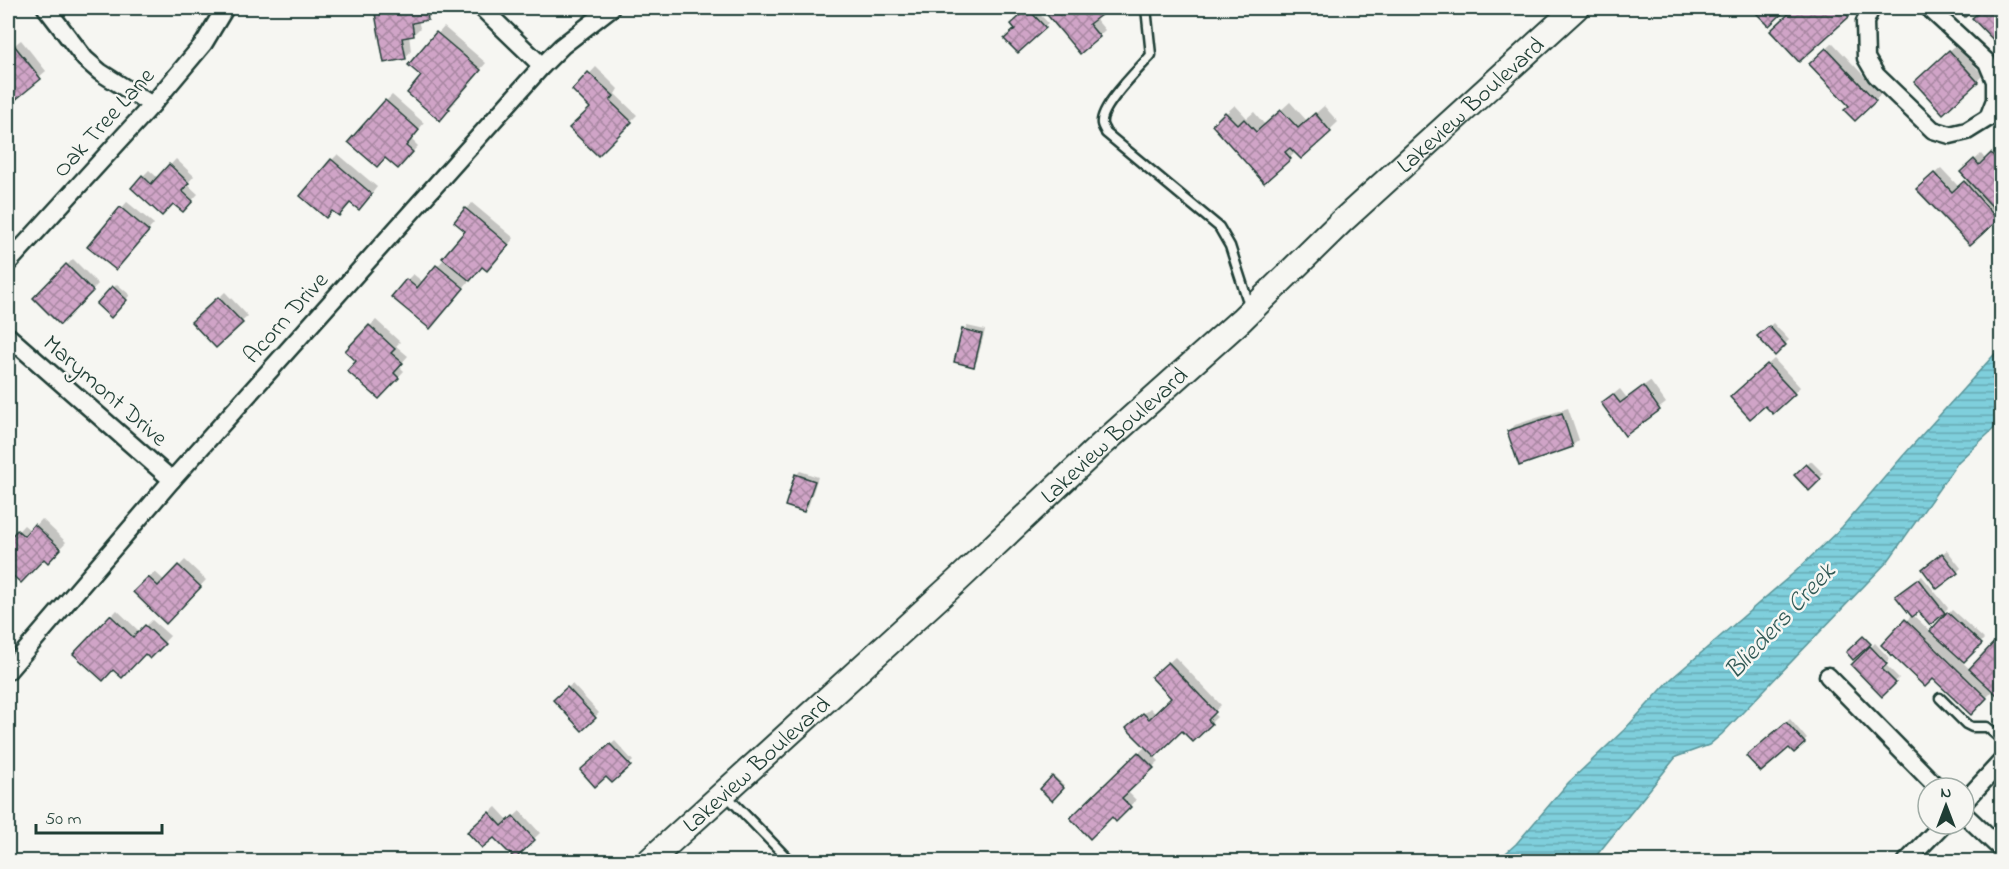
<svg xmlns="http://www.w3.org/2000/svg" width="2009" height="869" font-family="'Indie Flower',sans-serif">
<defs>
<pattern id="water-rules" width="6" height="5" patternUnits="userSpaceOnUse" patternTransform="scale(1.5)"><rect width="6" height="5" fill="#7fcfdc"/><path d="M0 2.5h6" fill="none" stroke="#67a9b3"/></pattern>
<pattern id="building-cross-hatch" width="8" height="8" patternUnits="userSpaceOnUse" patternTransform="scale(1.5)"><rect width="8" height="8" fill="#d0a4c7"/><path d="M0 0l8 8M0 8l8-8" fill="none" stroke="#a887a2"/></pattern>
</defs>
<rect width="100%" height="100%" fill="#f6f6f2"/>
<filter id="ink" filterUnits="userSpaceOnUse"><feTurbulence type="fractalNoise" baseFrequency=".0167" numOctaves="2"/><feDisplacementMap in="SourceGraphic" scale="12" xChannelSelector="R" yChannelSelector="G"/><feConvolveMatrix kernelMatrix="1 2 1 2 8 2 1 2 1" color-interpolation-filters="sRGB"/></filter>
<g filter="url(#ink)">
<path fill="url(#water-rules)" stroke="#599599" stroke-width="1.5" d="M2001,347v75l-43,40 -70,99 -166,173 -13,11 -33,12 -84,104h-95l19,-17 52,-61 56,-53 47,-51 125,-108 46,-44 60,-70z"/>
<g fill="#0003">
<path d="M376,8h57v5l-6,6 -9,1 2,8 -6,6 -5,1 2,16 -6,7 -20,3z"/>
<path d="M1031,8h3l14,15 -30,28 -1,-23 -3,-4z"/>
<path d="M1047,8h59l-11,10 10,12 -24,22 -36,-42z"/>
<path d="M1796,8h55l3,2 -6,6 -76,15z"/>
<path d="M444,27l42,36 -33,38 2,1 -9,11 -23,-37 -13,-11z"/>
<path d="M21,40l25,31 -32,27 -6,-8v-40z"/>
<path d="M1833,43l48,51 -26,25 -4,-13 -40,-42z"/>
<path d="M1956,45l27,30 -6,6 -55,-5z"/>
<path d="M596,67l22,22 -3,5 22,21 -39,39 -6,-46 -18,-18z"/>
<path d="M392,95l32,28 -13,16 7,7 -14,15 -18,-60z"/>
<path d="M1290,102l17,19 17,-15 14,16 -37,35 -5,-5 -31,28 -43,-63 13,-12 12,13 7,-6 11,13z"/>
<path d="M1998,148l4,4v63l-32,28 -46,-60 17,-15 18,19 9,-8 -6,-7 19,-18 5,6z"/>
<path d="M338,154l39,33 -12,15h-14l-19,-42z"/>
<path d="M176,159l18,17 -7,8 11,10 -15,16 -10,-8 -11,12 -19,-38 6,-6 9,8z"/>
<path d="M127,202l27,22 -33,38 -32,-16z"/>
<path d="M472,203l42,35 -21,25 -11,2 -46,56 -29,-41 6,-6 10,8 22,-24 22,-27 -1,-22z"/>
<path d="M73,259l25,25 -38,39 -25,-25z"/>
<path d="M117,284l13,11 -19,21 -13,-12z"/>
<path d="M225,292l23,24 -32,30 -22,-24z"/>
<path d="M376,320l24,22 -4,4 12,10 -9,10 5,5 -19,20 -27,-30 12,-35z"/>
<path d="M1773,323l16,17 -14,13 -16,-17z"/>
<path d="M967,326l18,4 -8,31 -4,4 -9,-35z"/>
<path d="M1774,359l26,28 -6,6 -29,10 -27,-12z"/>
<path d="M1650,381l16,22 -40,31 -23,-31 17,-14 7,9z"/>
<path d="M8,382l4,4 -4,6z"/>
<path d="M1568,408l11,32 -7,6 -64,-14 7,-7z"/>
<path d="M1811,461l13,13 -15,14 -13,-13z"/>
<path d="M800,471l18,6 -10,30 -4,4 -8,-36z"/>
<path d="M42,519l24,23 -18,19 -4,-4 -23,24 -13,-12v-27l16,-17 7,6z"/>
<path d="M1947,550l14,18 -4,4 -30,-7z"/>
<path d="M185,560l21,20 -40,42 -31,-30 20,-20 10,9z"/>
<path d="M1922,576l26,32 -4,4 -25,-2 -6,5 18,17 21,-22 32,29 -22,23 32,28 -23,23 -38,-36 -50,-32 29,-30 -11,-23z"/>
<path d="M117,610l23,22 12,-12 18,16 -20,21 -5,-5 -31,16 -38,-14z"/>
<path d="M1875,643l15,16 -5,5 14,14 -17,16 -29,-29z"/>
<path d="M1175,657l46,48 -8,8 4,4 -24,23 -11,-11 -28,27 5,5 -32,30 9,9 -20,19 -4,-4 -40,3 74,-72 -18,-18 22,-20 6,6 17,-16 -20,-21z"/>
<path d="M572,684l27,29 -17,16 -27,-29z"/>
<path d="M1790,719l17,20 -13,12 -5,-5 -37,6z"/>
<path d="M615,741l18,20 -21,20 -5,-6 -25,-4z"/>
<path d="M1054,776l10,9 -12,14 -10,-10z"/>
<path d="M496,807l13,14 11,-10 20,22 -25,24 -21,-21 -19,-10z"/>
</g>
<g fill="url(#building-cross-hatch)" stroke="#1f3d34" stroke-width="1.5">
<path d="M374,8h52l2,12 -16,3 2,13 -12,2 4,21 -22,4z"/>
<path d="M1045,8h50l6,7 -12,9 11,13 -20,17 -37,-44z"/>
<path d="M1751,8h37l-19,18z"/>
<path d="M1795,8h45l9,9 -50,45 -29,-31z"/>
<path d="M1956,8h20l-11,9z"/>
<path d="M1984,8h15l3,3v38l-30,-31z"/>
<path d="M1028,9l18,19 -28,25 -14,-14 11,-10 -4,-5z"/>
<path d="M436,32l45,38 -33,38 2,1 -10,12 -33,-28 14,-17 -13,-11z"/>
<path d="M14,45l27,34 -27,22 -6,-8v-44z"/>
<path d="M1826,48l50,53 -21,20 -11,-11 5,-4 -40,-42z"/>
<path d="M1949,50l29,32 -35,32 -29,-32z"/>
<path d="M588,72l26,24 -4,5 22,21 -34,34 -29,-28 21,-20 -18,-18z"/>
<path d="M385,100l34,30 -13,16 7,6 -15,17 -13,-11 -8,9 -29,-25z"/>
<path d="M1281,110l17,18 17,-15 16,19 -30,27 -11,-11 -5,4 6,7 -27,24 -52,-58 13,-13 13,13 6,-6 12,13z"/>
<path d="M1991,153l11,11v53l-42,-45 14,-13 5,6z"/>
<path d="M331,159l41,35 -13,16 -9,-7 -11,13 -7,-5 -6,7 -26,-22z"/>
<path d="M169,164l20,19 -7,8 11,10 -10,11 -10,-8 -11,12 -31,-28 11,-13 9,9z"/>
<path d="M1934,173l18,19 12,-11 34,39 -28,25 -54,-56z"/>
<path d="M120,207l29,24 -33,39 -29,-23z"/>
<path d="M465,208l44,37 -22,26 -5,-4 -12,14 -28,-23 23,-27 -11,-9z"/>
<path d="M66,264l27,27 -33,34 -27,-27z"/>
<path d="M436,265l28,23 -34,41 -39,-32 15,-18 11,9z"/>
<path d="M112,286l15,14 -16,18 -15,-14z"/>
<path d="M218,297l25,26 -27,25 -25,-26z"/>
<path d="M369,325l26,24 -4,4 12,10 -9,10 5,5 -20,21 -32,-28 9,-10 -11,-10z"/>
<path d="M1769,326l17,19 -11,11 -18,-20z"/>
<path d="M962,329l20,5 -8,33 -20,-5z"/>
<path d="M1767,364l28,30 -22,20 -8,-8 -15,13 -20,-22z"/>
<path d="M1643,386l17,24 -35,26 -24,-33 12,-9 7,9z"/>
<path d="M1562,413l11,34 -54,19 -12,-35z"/>
<path d="M1806,464l15,15 -12,12 -15,-16z"/>
<path d="M795,474l20,7 -11,31 -19,-6z"/>
<path d="M34,524l27,25 -13,14 -4,-4 -23,24 -13,-12v-31l9,-10 7,6z"/>
<path d="M1942,553l16,20 -21,16 -15,-20z"/>
<path d="M178,565l23,22 -35,37 -33,-32 15,-15 10,9z"/>
<path d="M1918,579l27,34 -15,12 -11,-13 -7,5 -17,-21z"/>
<path d="M1947,612l35,32 -18,18 -34,-31z"/>
<path d="M110,615l23,22 12,-12 20,19 -15,15 -5,-5 -23,24 -9,-8 -10,11 -30,-27z"/>
<path d="M1905,619l82,79 -16,17 -38,-36 -8,8 -44,-42z"/>
<path d="M2002,634v58l-4,4 -29,-27z"/>
<path d="M1863,636l8,8 -18,16 -7,-8z"/>
<path d="M1870,646l17,18 -5,5 14,14 -14,14 -31,-32z"/>
<path d="M1168,662l48,50 -8,8 4,4 -19,18 -11,-11 -27,26 -29,-29 17,-15 6,6 22,-21 -20,-21z"/>
<path d="M567,687l29,31 -14,13 -29,-31z"/>
<path d="M1786,722l19,21 -11,10 -5,-5 -28,24 -15,-16z"/>
<path d="M610,744l21,22 -19,17 -6,-6 -11,10 -15,-17z"/>
<path d="M1138,752l16,16 -32,30 9,9 -15,15 -4,-5 -22,22 -20,-21z"/>
<path d="M1052,776l12,12 -12,13 -12,-12z"/>
<path d="M489,812l13,14 11,-10 22,24 -20,19 -21,-21 -12,10 -15,-16z"/>
</g>
<g fill="none" stroke-linecap="round" stroke-linejoin="round">
<defs>
<g id="lane">
<path d="M1146,8l5,47c-11,13 -52,52 -49,69 0,2 4,8 4,9l113,94 11,19 20,62"/>
<path d="M1940,698l26,26 6,3h15l15,13"/>
<path d="M726,795l65,67"/>
</g>
<g id="street">
<path d="M46,8l39,51 15,13 52,33"/>
<path d="M482,8l60,58"/>
<path d="M1871,8l-6,14 1,36 10,17 57,55 17,5 17,-4 21,-13 7,-18v-19l-8,-19 -58,-54"/>
<path d="M8,263l144,-158 52,-62 21,-35"/>
<path d="M8,336l164,144"/>
<path d="M8,671l164,-191 370,-414 20,-20 49,-38"/>
<path d="M1828,676l110,112"/>
<path d="M1964,802l38,-41"/>
<path d="M1964,814l38,36"/>
<path d="M1906,862l37,-38"/>
</g>
<g id="secondary">
<path id="s1" d="M648,862l310,-282 142,-134 141,-126 100,-98 235,-214"/>
</g>
</defs>
<use href="#lane" stroke="#1f3d34" stroke-width="13"/>
<use href="#street" stroke="#1f3d34" stroke-width="21"/>
<use href="#secondary" stroke="#1f3d34" stroke-width="28"/>
<use href="#lane" stroke="#f6f6f2" stroke-width="8"/>
<use href="#street" stroke="#f6f6f2" stroke-width="16"/>
<use href="#secondary" stroke="#f6f6f2" stroke-width="24"/>
</g>
</g>
<g text-anchor="middle" stroke-width="5" stroke-linejoin="round" paint-order="stroke">
<g font-size="24" fill="#1f3d34" stroke="#f6f6f2">
<text dy="8" stroke="none"><textPath href="#s1" startOffset="1118">Lakeview Boulevard</textPath></text>
<text transform="translate(103 122) rotate(-48)" y="8">Oak Tree Lane</text>
<text transform="translate(285 317) rotate(-48)" y="8">Acorn Drive</text>
<text transform="translate(106 390) rotate(41)" y="8">Marymont Drive</text>
<text dy="8" stroke="none"><textPath href="#s1" startOffset="632">Lakeview Boulevard</textPath></text>
<text dy="8" stroke="none"><textPath href="#s1" startOffset="146">Lakeview Boulevard</textPath></text>
</g>
<g font-size="26" font-style="italic" fill="#325a56" stroke="#f6f6f2">
<text transform="translate(1779 620) rotate(-47)" y="9">Blieders Creek</text>
</g>
</g>
<rect width="2009" height="869" fill="none" stroke="#f6f6f2" stroke-width="30"/>
<rect x="15" y="15" width="1979" height="839" fill="none" stroke="#1f3d34" stroke-width="2" filter="url(#ink)"/>
<g transform="translate(1946 806)"><circle r="28" fill="#f6f6f2" stroke="#a0aca6" stroke-width="1.5"/>
<path d="M0-4.5L10 22L0 15L-10 22Z" fill="#1f3d34"/>
<text y="-9" font-size="16" font-weight="bold" text-anchor="middle" fill="#1f3d34">N</text>
</g>
<path d="M36 824v9h126v-9" fill="none" stroke="#1f3d34" stroke-width="3"/>
<text x="45" y="824" font-size="18" fill="#1f3d34" stroke="#f6f6f2" stroke-width="4.5" paint-order="stroke">50 m</text>
</svg>
